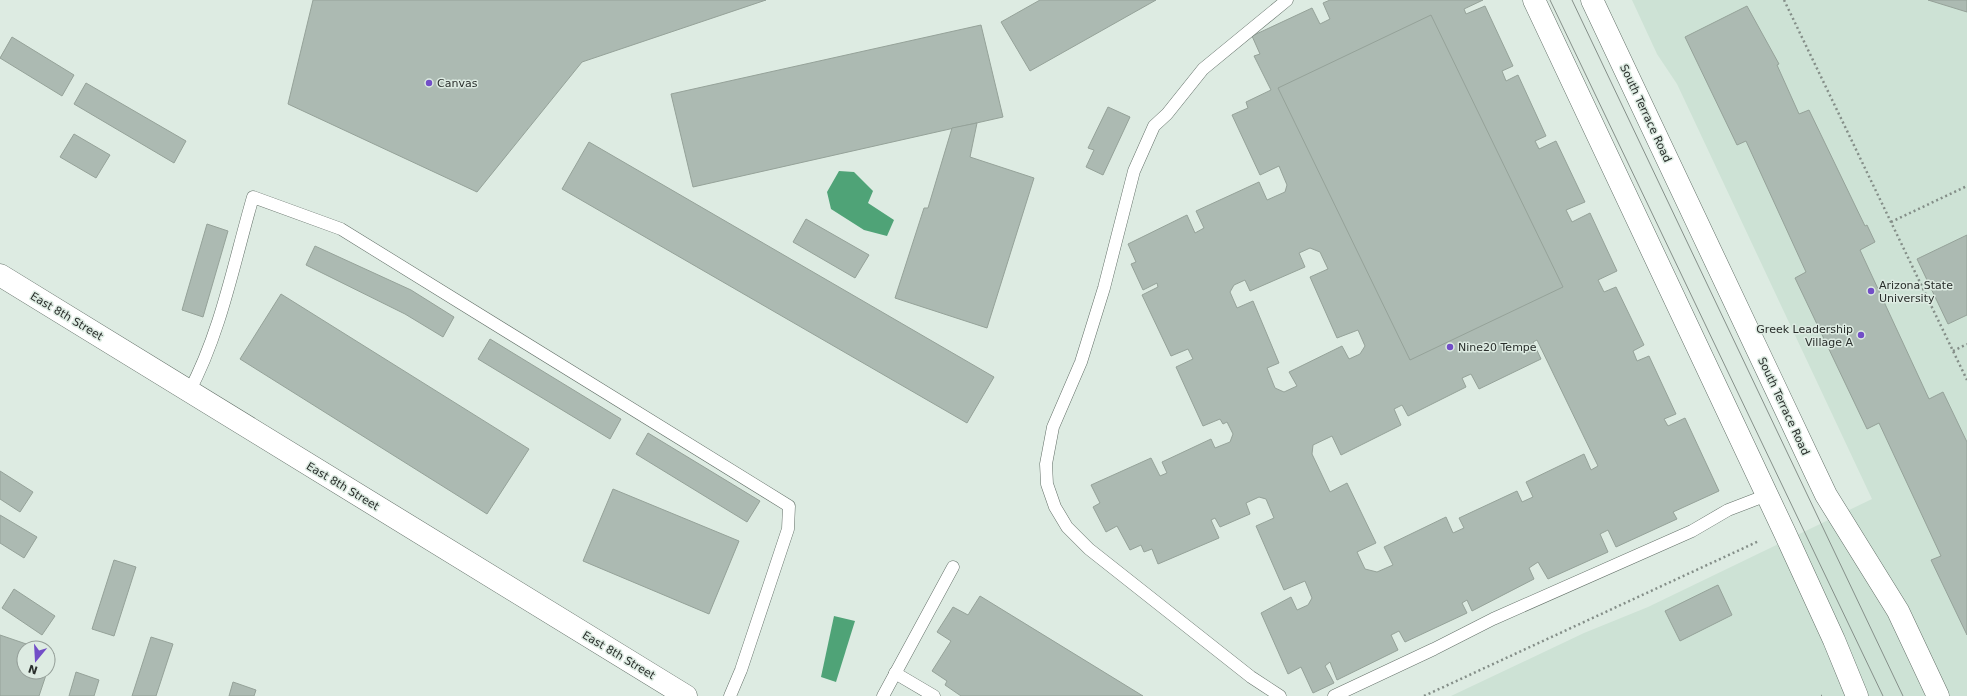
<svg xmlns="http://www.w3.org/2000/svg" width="1967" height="696" font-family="'DejaVu Sans',sans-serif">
<rect width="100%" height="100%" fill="#ddebe2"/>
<path fill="#cde2d5" d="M1632,0h335v696h-516l133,-63 64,-26 224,-108 -195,-415 -20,-30z"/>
<g fill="#4fa377">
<path d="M839,171l15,1 19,19 -5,12 26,17 -7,16 -23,-6 -33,-21 -4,-17z"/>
<path d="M834,616l21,5 -19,61 -15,-5z"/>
</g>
<g fill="#acbab2" stroke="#95a299" fill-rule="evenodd">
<path d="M313,0h453l-184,62 -105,130 -189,-88z"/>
<path d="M1040,0h116l-126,71 -29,-49z"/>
<path d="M1330,0h153l-19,9 2,5 19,-8 28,60 -11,5 4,10 12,-6 28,61 -11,5 4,8 17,-8 29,61 -19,8 6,12 18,-9 27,58 -19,9 6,12 12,-5 28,58 -11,6 4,10 12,-5 27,58 -12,5 4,7 17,-8 34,73 -46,21 4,7 -61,28 -8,-17 -8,4 8,18 -60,27 -10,-17 -9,6 5,11 -62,32 -5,-11 -5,3 5,10 -62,29 -6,-11 -8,4 7,15 -61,30 -7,-18 -5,4 9,17 -21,10 -12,-26 -13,7 -27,-61 30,-16 6,13 11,-5 4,-7 -7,-17 -21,9 -28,-64 18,-8 -8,-19 -7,-2 -13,6 4,11 -30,13 -5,-9 -4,2 8,18 -61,26 -6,-15 -8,3 -3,-7 -11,5 -13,-24 -11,6 -13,-25 7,-4 -9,-18 60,-27 9,18 7,-3 -5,-11 49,-23 4,9 15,-6 3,-8 -6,-12 -4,2 -3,-5 -17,7 -27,-59 17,-8 -5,-10 -17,7 -29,-61 16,-8 -1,-4 -14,7 -12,-26 5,-2 -8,-18 59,-29 8,18 9,-5 -8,-17 63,-29 8,18 18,-8 2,-7 -8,-19 -19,9 -28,-60 16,-7 -2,-6 25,-12 -17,-34 6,-2 -8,-18 60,-28 8,16 10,-5 -7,-16zM1310,248l10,4 8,17 -18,8 27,61 21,-8 7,16 -5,8 -11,5 -7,-13 -53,26 8,14 -13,6 -9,-4 -8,-20 12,-5 -26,-62 -16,7 -7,-16 4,-7 11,-5 5,11 55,-24 -6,-14zM1537,340l61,126 -7,4 -7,-16 -58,28 7,15 -11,5 -5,-11 -58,27 5,10 -11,5 -7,-16 -62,30 9,18 -16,7 -12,-3 -8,-17 19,-9 -29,-60 -17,9 -18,-38 1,-9 19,-9 9,19 60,-30 -7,-16 8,-4 6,11 58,-29 -4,-9 9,-4 8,15 62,-30 -8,-17z"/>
<path d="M1928,0h39v12z"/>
<path d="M1747,6l32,58 -2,1 22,49 10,-4 56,116 2,-1 8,17 -15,8 69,149 14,-7 24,50v193l-36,-75 10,-4 -62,-133 -12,6 -72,-151 11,-6 -60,-131 -9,4 -52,-108z"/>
<path d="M1431,15l132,272 -153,73 -132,-272z"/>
<path d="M981,25l22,92 -310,70 -22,-93z"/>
<path d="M12,37l62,38 -12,21 -62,-38z"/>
<path d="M86,83l100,58 -12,22 -100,-59z"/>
<path d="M1108,107l22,10 -27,58 -17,-8 8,-17 -6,-2z"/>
<path d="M977,123l-7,34 64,21 -47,150 -92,-30 29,-90h4l24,-80z"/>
<path d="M74,134l36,21 -14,23 -36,-21z"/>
<path d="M589,142l405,235 -27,46 -405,-234z"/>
<path d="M806,219l63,36 -14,23 -62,-36z"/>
<path d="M207,224l21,7 -25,86 -21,-7z"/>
<path d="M1967,235v80l-19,9 -31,-65z"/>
<path d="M315,246l96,44 43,27 -11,20 -38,-23 -99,-49z"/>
<path d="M281,294l248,155 -42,65 -247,-155z"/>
<path d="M490,339l131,80 -11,20 -132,-80z"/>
<path d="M648,433l112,68 -13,21 -111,-68z"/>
<path d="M0,471l33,21 -13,20 -20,-13z"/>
<path d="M613,489l126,52 -30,73 -126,-53z"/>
<path d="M0,515l37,22 -13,21 -24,-15z"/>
<path d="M114,560l22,7 -22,69 -22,-7z"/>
<path d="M1718,585l14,30 -52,26 -15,-30z"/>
<path d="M14,589l41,27 -13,19 -40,-27z"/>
<path d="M980,596l163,100h-182l-16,-11 2,-4 -15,-10 19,-30 -14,-9 16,-25 15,8z"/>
<path d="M0,635l38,13h-14v24h23l-8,24h-39z"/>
<path d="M151,637l22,7 -17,52h-24z"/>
<path d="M48,651l6,2 -6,17z"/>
<path d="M76,672l23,8 -5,16h-25z"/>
<path d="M233,682l23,8 -2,6h-25z"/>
</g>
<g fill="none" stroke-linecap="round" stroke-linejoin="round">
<defs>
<g id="lane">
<path d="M189,392c32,-60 45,-130 64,-195l88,32 448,277 -1,23 -47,141 -11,26"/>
<path d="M895,673l39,23"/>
<path d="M883,696l70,-129"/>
<path d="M1280,696l-29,-19 -162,-128 -22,-22 -12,-20 -8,-23 -1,-20 7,-37 28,-65 23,-74 30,-117 20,-45 13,-12 36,-45 84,-69"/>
<path d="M1334,696l100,-47 59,-30 199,-88 36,-21 39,-15"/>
</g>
<g id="secondary">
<path d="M1534,0l250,531 50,109 23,56"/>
<path d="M1592,0l224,474 10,21 72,116 40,85"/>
<path d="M0,275l686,421"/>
</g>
</defs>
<use href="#lane" stroke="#637068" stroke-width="13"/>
<use href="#secondary" stroke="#637068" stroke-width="23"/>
<g stroke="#848e88" stroke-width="2.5" stroke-dasharray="2 3" stroke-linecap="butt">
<path d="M1784,0l183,380"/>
<path d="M1891,222l76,-36"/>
<path d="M1953,351l14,-7"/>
<path d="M1424,696l335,-155"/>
<path d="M1821,696h1"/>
</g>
<use href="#lane" stroke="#fff" stroke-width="12"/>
<use href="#secondary" stroke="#fff" stroke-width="22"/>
<g stroke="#86908a" stroke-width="1">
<path d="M1550,0l333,696"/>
<path d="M1572,0l331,696"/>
</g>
</g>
<g fill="#724ec7" stroke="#ddebe2" stroke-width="1.5">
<circle cx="429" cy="83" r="4"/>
<circle cx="1871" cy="291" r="4"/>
<circle cx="1861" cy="335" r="4"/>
<circle cx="1450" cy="347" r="4"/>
</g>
<g text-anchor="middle" stroke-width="3" stroke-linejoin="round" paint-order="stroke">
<g font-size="11" fill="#292e2b" stroke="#ddebe2" text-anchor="start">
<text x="437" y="87">Canvas</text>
<text x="1879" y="289">Arizona State<tspan x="1879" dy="13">University</tspan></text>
<text x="1853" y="333" text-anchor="end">Greek Leadership<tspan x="1853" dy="13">Village A</tspan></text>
<text x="1458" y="351">Nine20 Tempe</text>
</g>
<g font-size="11" fill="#292e2b" stroke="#ddebe2">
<text transform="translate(1646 113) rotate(65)" y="4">South Terrace Road</text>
<text transform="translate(67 316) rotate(31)" y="4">East 8th Street</text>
<text transform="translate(1784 406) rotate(65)" y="4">South Terrace Road</text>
<text transform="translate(343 486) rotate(31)" y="4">East 8th Street</text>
<text transform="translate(619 655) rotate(31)" y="4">East 8th Street</text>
</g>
</g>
<g transform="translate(36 660) rotate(198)"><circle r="19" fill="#ddebe2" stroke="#959f99"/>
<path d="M0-3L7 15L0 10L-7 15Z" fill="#724ec7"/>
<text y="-6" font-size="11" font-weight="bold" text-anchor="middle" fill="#292e2b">N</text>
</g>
</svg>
